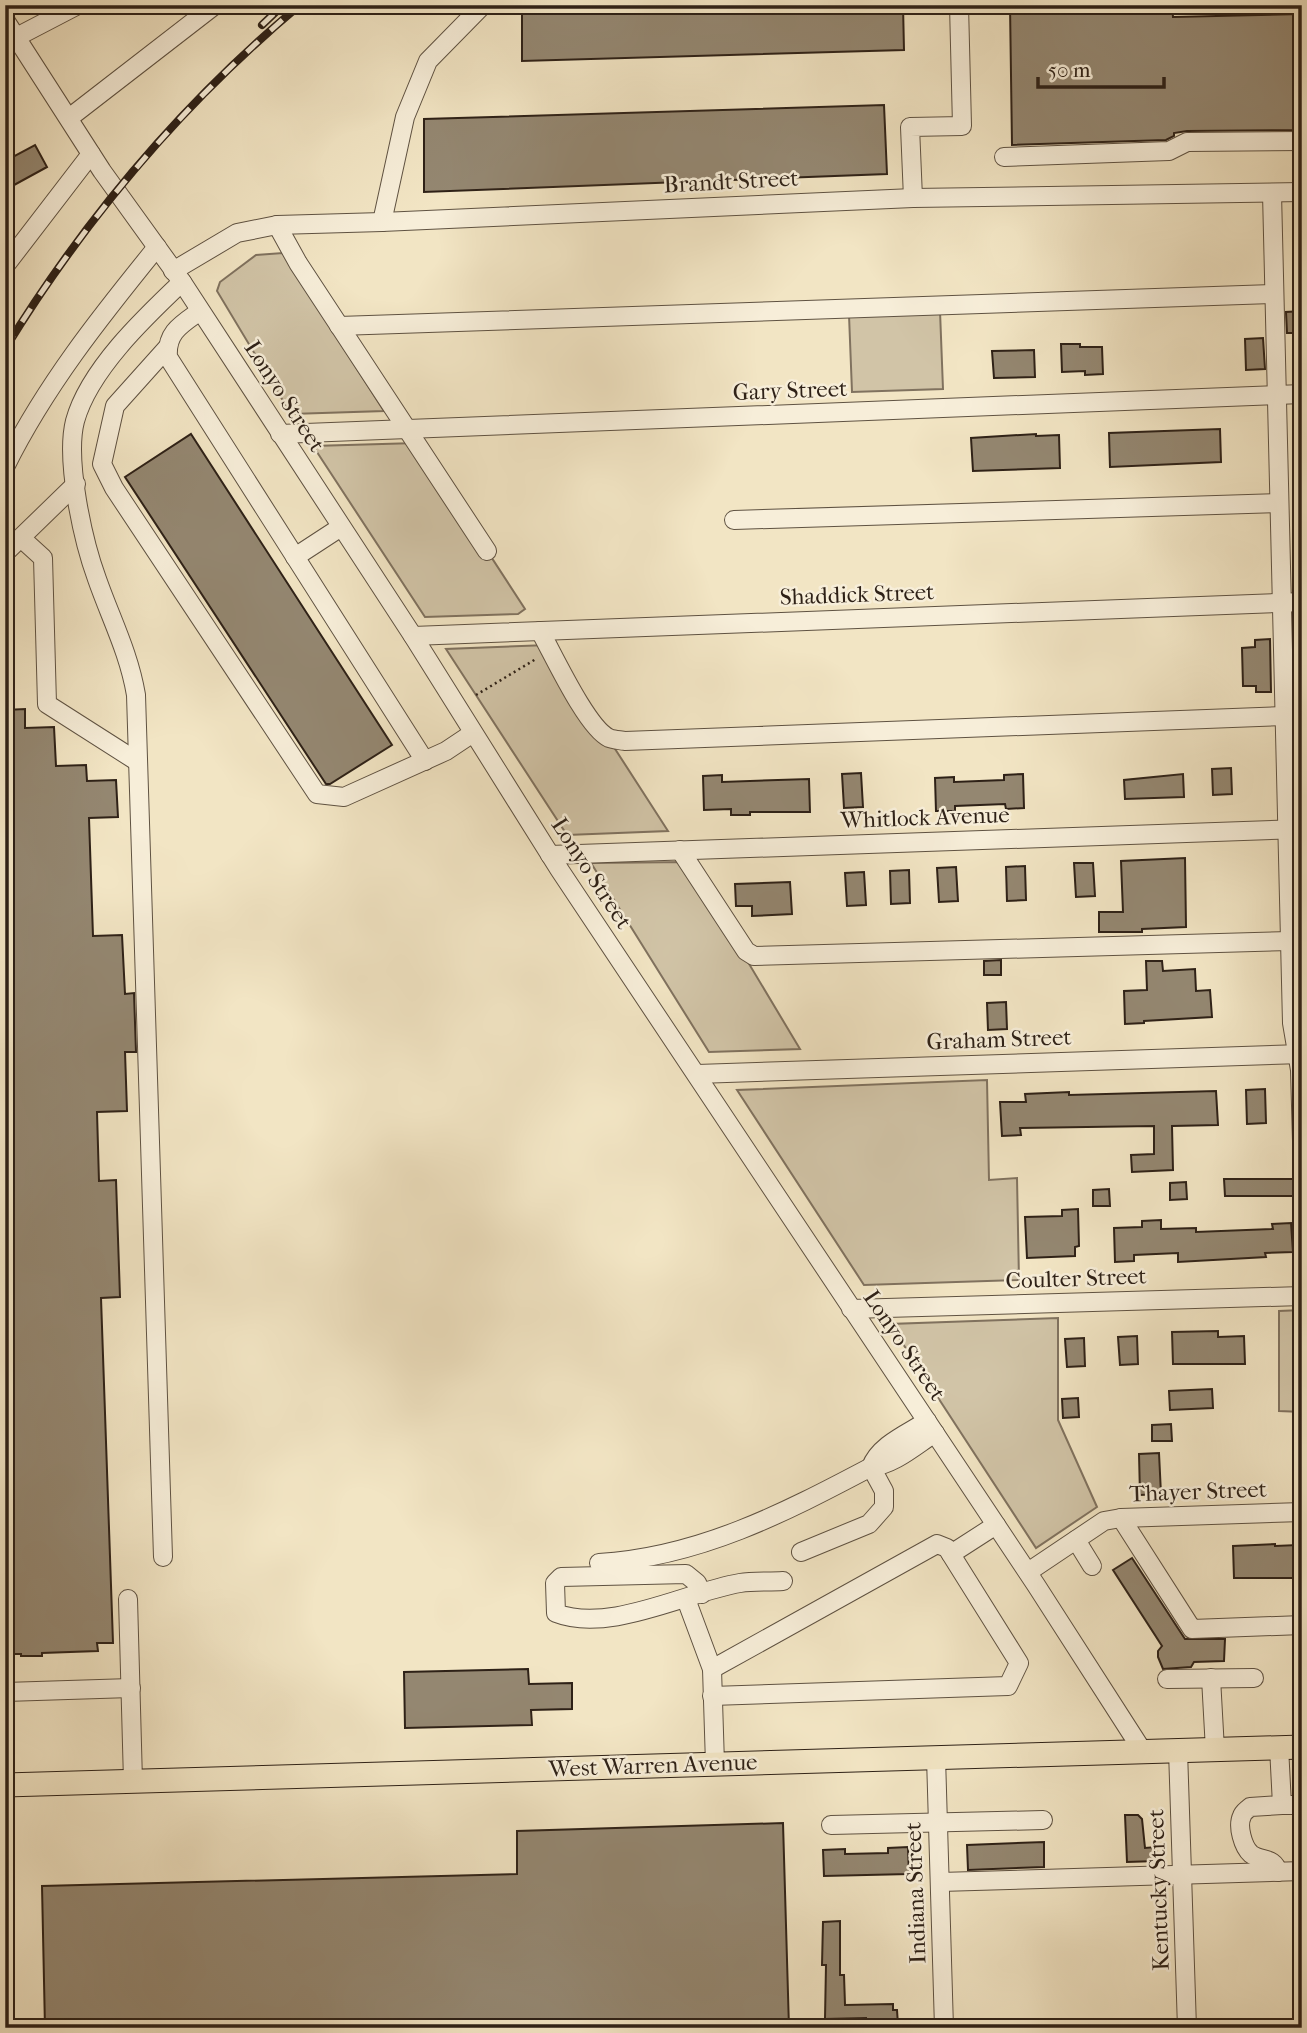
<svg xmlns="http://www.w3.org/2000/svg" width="1307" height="2033" font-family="'IM FELL French Canon',serif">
<rect width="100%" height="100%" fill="#f2e5c4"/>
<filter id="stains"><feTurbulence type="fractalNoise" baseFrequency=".00286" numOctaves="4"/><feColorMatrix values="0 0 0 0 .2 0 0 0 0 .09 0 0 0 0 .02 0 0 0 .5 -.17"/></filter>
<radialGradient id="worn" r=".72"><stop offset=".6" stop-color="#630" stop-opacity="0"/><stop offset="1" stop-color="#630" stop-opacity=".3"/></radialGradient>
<g fill="#d1c4a7" stroke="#80725f" stroke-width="2">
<path d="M283,253l101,158 -93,3 -74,-123 3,-9 36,-27z"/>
<path d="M940,311l3,78 -91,3 -3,-77z"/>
<path d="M417,443l108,166 -7,5 -93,3 -112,-171z"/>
<path d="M548,645l120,186 -101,4 -121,-186z"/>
<path d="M1302,754v55h-7l-3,-54z"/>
<path d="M1296,842h6v106h-3z"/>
<path d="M688,862l112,187 -91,3 -118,-189z"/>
<path d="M987,1080l2,100 28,-2 2,102 -155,5 -127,-195z"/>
<path d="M1302,1310v102l-23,-1v-100z"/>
<path d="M1058,1318v102l39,87 -61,41 -146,-224z"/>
</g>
<g fill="#948771" stroke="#2e2117" stroke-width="2">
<path d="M522,5h381l1,45 -382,11z"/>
<path d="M1010,5h162l1,12 129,-3v116l-115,1 -13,2v3l-8,4 -154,5z"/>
<path d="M884,105l3,69 -463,18v-73z"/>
<path d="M35,145l12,22 -42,23v-29z"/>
<path d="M1302,311v22h-15l-1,-21z"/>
<path d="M1263,338l2,31 -19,1 -1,-31z"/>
<path d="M1061,344h19v3h22l1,27 -18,1v-4l-23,1z"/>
<path d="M1034,350l1,27 -41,1 -2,-27z"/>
<path d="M1220,429l1,33 -111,5 -1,-34z"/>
<path d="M191,434l201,311 -62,39h-4l-201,-307z"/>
<path d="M1036,434v2l23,-1 1,33 -87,3 -2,-33z"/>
<path d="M1270,639l1,53h-15v-6h-13l-1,-38 13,-1v-7z"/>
<path d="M25,709v19l29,-1 2,39 30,-1 1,16 29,-1 2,37 -29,1 4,118 29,-1 3,59 9,-1 2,59h-11l2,59 -30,1 2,69 17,-1 4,117 -19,1 12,345h-16l1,8 -56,2v3h-21v-2h-16v-944z"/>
<path d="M1231,768l1,26 -19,1 -1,-26z"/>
<path d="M861,773l2,34 -19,1 -2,-34z"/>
<path d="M1023,774l1,34 -18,1 -1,-5 -50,2v5h-19l-1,-33 19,-1v5l50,-2v-5z"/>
<path d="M1183,774l1,23 -59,2 -1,-19z"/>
<path d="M722,775v7l87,-3 1,33h-60v3h-19v-6l-27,1 -1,-34z"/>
<path d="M1185,858l1,69 -44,2v3h-43v-20h24l-2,-51z"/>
<path d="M1074,863h19l2,33 -19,1z"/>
<path d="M1025,866l1,34 -19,1 -1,-34z"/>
<path d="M956,867l2,34 -19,1 -2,-34z"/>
<path d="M909,870l1,33 -19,1 -1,-33z"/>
<path d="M864,872l2,33 -19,1 -2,-33z"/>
<path d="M790,882l2,32 -40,2v-10h-16l-1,-22z"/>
<path d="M1001,960v15h-17v-14z"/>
<path d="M1146,961h16l1,10 32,-2 1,22 14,-1 2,27 -68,4v2l-19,1 -1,-33 23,-1z"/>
<path d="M1006,1002l1,27 -19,1 -1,-27z"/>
<path d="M1265,1089l1,34 -19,1 -1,-34z"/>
<path d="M1216,1091l2,34 -46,1 1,44 -41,2 -1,-17 23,-1v-28l-134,2 1,7 -19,1 -2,-34h26l-1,-8 44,-2v3z"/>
<path d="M1224,1179h69l1,17h-69z"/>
<path d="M1186,1182l1,17 -17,1v-17z"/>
<path d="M1109,1189l1,17h-17v-16z"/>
<path d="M1078,1209l1,37 -4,1v9l-48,2 -2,-41 37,-1v-6z"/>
<path d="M1161,1220v9l35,-1v4l77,-3 -1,-5 19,-1 2,29 -28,1 1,4 -88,5v-9l-44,2v6l-19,1 -1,-34 28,-1v-6z"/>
<path d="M1218,1331v6l26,-1 1,28h-72l-1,-32z"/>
<path d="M1137,1336l1,28 -18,1 -2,-28z"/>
<path d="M1084,1338l1,28 -18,1 -2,-28z"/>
<path d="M1212,1389l1,19 -43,2 -1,-19z"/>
<path d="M1078,1398l1,19 -16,1 -1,-19z"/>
<path d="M1171,1424l1,17h-20v-16z"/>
<path d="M1159,1453l2,41 -21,1 -1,-41z"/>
<path d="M1275,1544v2l23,-1 1,33h-65l-1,-32z"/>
<path d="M1132,1558l53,81h40l-1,22 -30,1 -3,5 -28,2 -5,-12v-6l4,-5 -49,-76z"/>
<path d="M528,1669l1,15 43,-1v26l-41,1 1,15 -127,3 -1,-56z"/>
<path d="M1125,1815h13l4,4 3,29 11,-1 1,14 -30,1z"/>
<path d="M783,1823l6,205h-744l-3,-142 475,-12v-43z"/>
<path d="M1044,1842v25l-76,3 -1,-25z"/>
<path d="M908,1847l1,27 -85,2 -1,-26 22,-1v5l43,-1v-5z"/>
<path d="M840,1921v54h4l1,30 48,-1v6h4l1,15h-32v-7l-41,1 1,-54h-4l1,-43z"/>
</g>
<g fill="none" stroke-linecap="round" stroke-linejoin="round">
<defs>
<g id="minor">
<path d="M5,20l97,151 80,111 231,354 146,233 477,716 106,165"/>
<path d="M5,43l73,-38"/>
<path d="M69,118l146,-113"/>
<path d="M1004,157l165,-6 18,-9 115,-1"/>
<path d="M1272,193l20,830 8,47 2,71"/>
<path d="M913,198l-3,-71 52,-1 -3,-121"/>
<path d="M382,222l23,-105 23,-56 55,-56"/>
<path d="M277,225l21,38 189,288"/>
<path d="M5,266l86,-112"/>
<path d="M173,271l64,-38 40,-8 105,-3 531,-24 389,-6"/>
<path d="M200,311c-18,13 -34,21 -32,46l257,404"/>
<path d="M339,326l935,-32"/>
<path d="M167,348l-52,58 -13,58 12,24 203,306 27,3 102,-46 27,-18"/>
<path d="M280,434l1022,-40"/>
<path d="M5,467c40,-81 96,-151 152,-220"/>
<path d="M734,520l545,-17"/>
<path d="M21,538l22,20 4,146 91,58"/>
<path d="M5,550h3l68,-66"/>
<path d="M295,557l46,-30"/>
<path d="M540,631c13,23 47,97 69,107 5,2 11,2 16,3l660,-25"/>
<path d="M413,636l889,-34"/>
<path d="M680,850l66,101 8,5 536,-15"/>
<path d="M550,855l752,-26"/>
<path d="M697,1074l605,-20"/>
<path d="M851,1309l451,-13"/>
<path d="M927,1421c-20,13 -48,24 -56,46 23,-2 45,-22 64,-34"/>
<path d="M1121,1518l71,111 110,-4"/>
<path d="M1076,1540l16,26"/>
<path d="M951,1554l45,-29"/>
<path d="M163,1557l-27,-862c-7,-42 -25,-76 -39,-116 -14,-38 -32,-119 -22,-158 14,-51 69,-103 107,-139"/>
<path d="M599,1563c100,-6 185,-50 272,-96l13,24v16l-15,17 -68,28"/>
<path d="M1028,1572l76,-51 17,-3 181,-6"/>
<path d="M702,1594l-5,-11 -11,-9 -125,3 -6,6 1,30c53,21 130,-21 184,-30 13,-2 29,-1 43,-2"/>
<path d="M128,1599l5,182"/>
<path d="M686,1599l26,70 3,95"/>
<path d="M712,1669l225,-125 10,4 72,115 -11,23 -296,10"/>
<path d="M1211,1678l4,72"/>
<path d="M1167,1679l87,-1"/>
<path d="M5,1692l126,-4"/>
<path d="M1279,1747l3,58h20"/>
<path d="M1178,1750l9,278"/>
<path d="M936,1757l8,271"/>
<path d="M831,1825l212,-5"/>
<path d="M1278,1872c-4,-16 -17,-10 -27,-18 -8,-7 -14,-28 -9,-38 1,-4 5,-6 8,-9l32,-2"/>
<path d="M940,1882l362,-11"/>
</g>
<path id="major" d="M5,1785l1297,-38"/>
</defs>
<use href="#minor" stroke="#5f5242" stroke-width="20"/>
<use href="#major" stroke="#2e2117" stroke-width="25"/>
<path stroke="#2e2117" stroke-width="2.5" stroke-dasharray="2 3.5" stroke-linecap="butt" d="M476,695l60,-36"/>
<use href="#minor" stroke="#f7eed9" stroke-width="18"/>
<use href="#major" stroke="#f2e5c4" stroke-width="23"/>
<defs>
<g id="rail">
<path d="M262,25l21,-20"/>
<path d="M5,349c79,-129 179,-247 295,-344"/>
</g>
</defs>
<use href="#rail" stroke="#2e2117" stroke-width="8"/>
<use href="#rail" stroke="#f7eed9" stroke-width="5" stroke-dasharray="16" stroke-linecap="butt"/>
</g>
<g text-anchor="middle" stroke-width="5" stroke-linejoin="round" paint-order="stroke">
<g font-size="23" fill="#2e2117" stroke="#f7eed9">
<text transform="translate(731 181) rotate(-3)" y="8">Brandt Street</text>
<text transform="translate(790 390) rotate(-2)" y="8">Gary Street</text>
<text transform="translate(285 396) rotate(57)" y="8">Lonyo Street</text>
<text transform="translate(857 594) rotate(-2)" y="8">Shaddick Street</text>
<text transform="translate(925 817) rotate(-2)" y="8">Whitlock Avenue</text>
<text transform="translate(592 873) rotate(57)" y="8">Lonyo Street</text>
<text transform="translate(999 1039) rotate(-2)" y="8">Graham Street</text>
<text transform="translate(1076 1278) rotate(-2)" y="8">Coulter Street</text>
<text transform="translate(905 1345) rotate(56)" y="8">Lonyo Street</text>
<text transform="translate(1198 1491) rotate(-2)" y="8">Thayer Street</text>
<text transform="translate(653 1765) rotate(-2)" y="8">West Warren Avenue</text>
<text transform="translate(1158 1890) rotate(-92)" y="8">Kentucky Street</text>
<text transform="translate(915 1893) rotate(-92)" y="8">Indiana Street</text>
</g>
</g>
<rect width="1307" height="2033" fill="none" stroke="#f2e5c4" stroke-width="28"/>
<rect x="7" y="7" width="1293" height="2019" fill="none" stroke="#2e2117" stroke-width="3.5"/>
<rect x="14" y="14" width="1279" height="2005" fill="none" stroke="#2e2117" stroke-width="2"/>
<path d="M1038 77v10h126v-10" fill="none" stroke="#2e2117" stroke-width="3.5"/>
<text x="1048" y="77" font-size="21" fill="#2e2117" stroke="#f7eed9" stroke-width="5" paint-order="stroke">50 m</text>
<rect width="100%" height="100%" filter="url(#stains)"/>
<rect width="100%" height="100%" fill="url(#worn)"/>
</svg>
